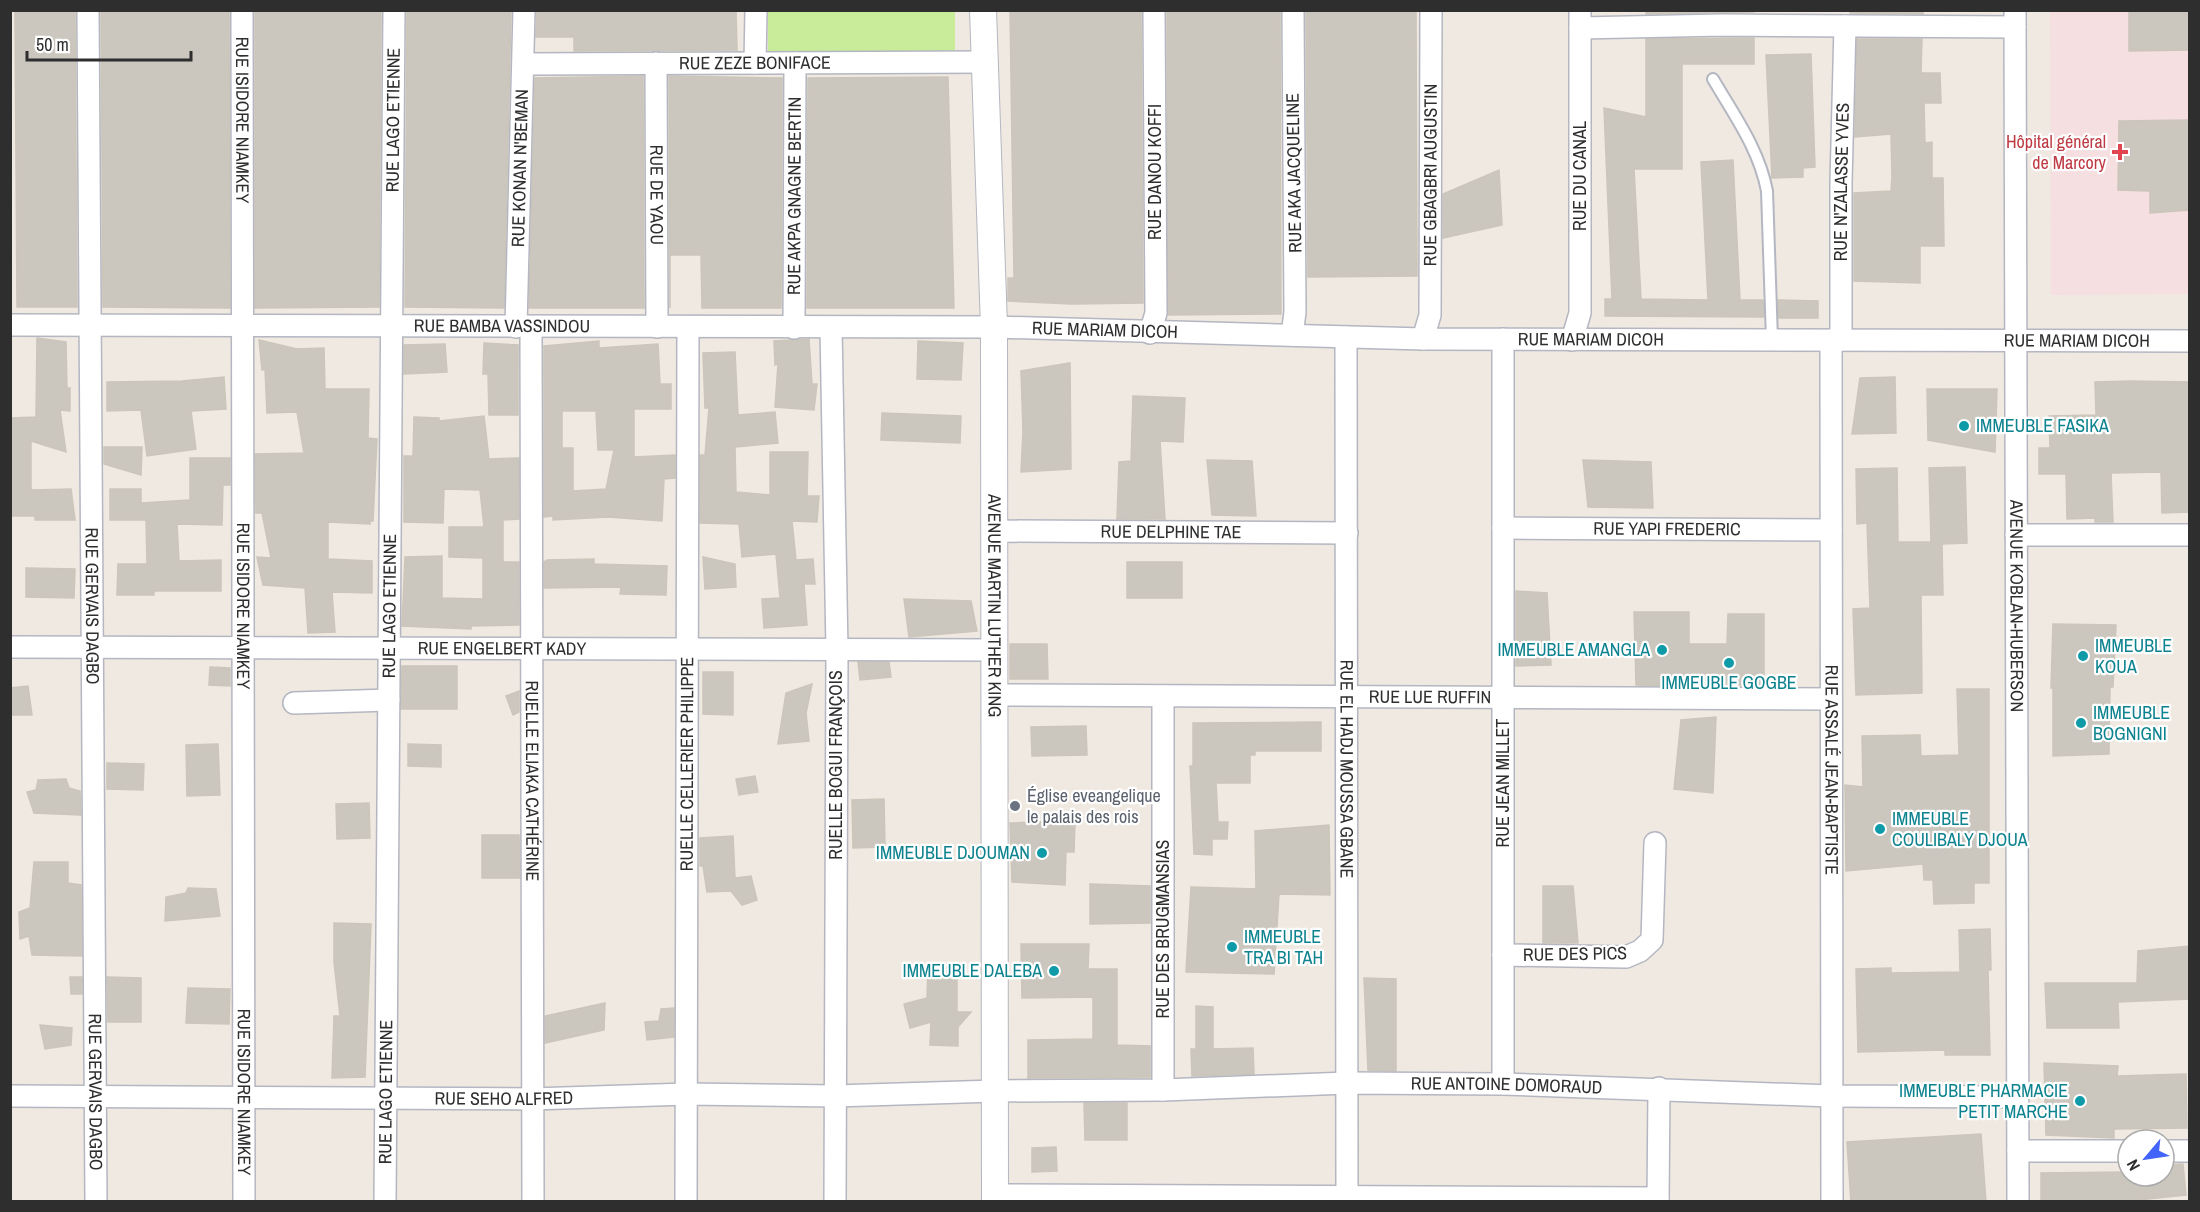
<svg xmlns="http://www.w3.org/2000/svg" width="2200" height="1212" font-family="'Archivo Narrow',sans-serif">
<rect width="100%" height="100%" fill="#efe9e1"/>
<path fill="#f5dfe0" d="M2050,11h139v283l-138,1z"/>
<rect fill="#c9ec9a" x="768" y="11" width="187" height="42"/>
<g fill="#cbc7bf" stroke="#cbc5ba" stroke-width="1.5" fill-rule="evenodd">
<path d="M15,10h60l2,297h-60z"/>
<path d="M101,10h128l1,298 -127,-1z"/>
<path d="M255,10h126l-2,297 -124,1z"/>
<path d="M407,10h104l-7,298 -99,-1z"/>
<path d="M537,10h199l1,40 -163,1v-14h-38z"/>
<path d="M1010,10h131l2,293 -71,1 -64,-3v-23h6z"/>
<path d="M1167,10h113l1,304 -113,1z"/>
<path d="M1306,10h110l1,266 -109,1z"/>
<path d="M1646,10h108v2l-108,2z"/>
<path d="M1850,10h73v4l-73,-1z"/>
<path d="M2129,10h61v40l-61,1z"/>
<path d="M1754,38v26h-72v105h-48l7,130 67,1 -7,-138 32,-2 7,140h23l1,17 -159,-1v-17h7l-8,-191 42,9v-78z"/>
<path d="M1857,39h65l-1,34h19l1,30h-17l1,40 7,-1v36h11l1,68h-24v37l-66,-2v-88l37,-2 1,-14 -1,-43 -36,3z"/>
<path d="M1811,54l4,113 -12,1v9l-31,1 -6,-123z"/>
<path d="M643,76l1,232h-115l6,-230z"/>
<path d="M669,76l113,2 -1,230h-79l-1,-53h-31v53z"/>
<path d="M948,77l6,231h-147l1,-230z"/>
<path d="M2190,120v90l-40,3v-22l-32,-1 1,-69z"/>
<path d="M1499,170l3,55 -59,13v-44z"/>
<path d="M1778,300l40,1v17h-39z"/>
<path d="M37,338l29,4 1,46h3v23l-10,-1 6,42 -35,-11v49l40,-1 4,31h-40v-4h-25v-98l26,-1z"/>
<path d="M809,339l3,45h5l-3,26 -39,-3 3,-43 -3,1 -1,-24z"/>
<path d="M259,340l38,9 27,-1 1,41h44l-1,49 9,1 -4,82h-3v3l-42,-2v37l44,2v32l-40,-1 3,40 -27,1 -3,-45 -42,-3 -6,-28 14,1 -9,-45h-6l-1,-59 49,-1 -7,-41 -30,1 -2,-44 -3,1z"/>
<path d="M599,341v7l59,-4 2,40h11v25h-37v48l41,-2v23l-11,1 -2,42 -54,-4 -55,3v-4l-9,1v-171zM562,411h34l2,39h16l-8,39 -33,2v-43h-11z"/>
<path d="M918,341l45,2 -2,37 -44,-1z"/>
<path d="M484,343l34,2v70h-29l-1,-41h-5z"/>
<path d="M445,344l2,28 -43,2v-29z"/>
<path d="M735,352l3,63 37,-3 3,31 -43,4 1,45 34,3v-43h38l-1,44h12l-2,26 -25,-1 4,39 17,-1 2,25h-11l3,41 -43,3 -2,-29 18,-1 -4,-44 -34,3 -3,-33 -39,-1v-68h5l4,-47h-4l-2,-55z"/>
<path d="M1070,363l1,106 -50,3 2,-41 -2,-60z"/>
<path d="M224,377l2,32 -35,2 5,38 -49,7 -6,-46 -34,1v-29l75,-1z"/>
<path d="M1895,377l1,56 -44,1 8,-56z"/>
<path d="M2130,381l60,1v130l-28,1 -1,-41 -50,1 2,49h-18v-4l-28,1 -1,-45h-27v-26h11l-1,-32 47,-1 -1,-33z"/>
<path d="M1927,389h70l-2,63 -67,-12z"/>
<path d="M1133,396l52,2 -2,44 -23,-1 5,78h-48l2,-57 12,-1z"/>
<path d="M882,413l79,3 -1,27 -79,-3z"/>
<path d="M484,416l5,43 30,-1v61l-16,1v42h16v63l-48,1v3l-69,-3 3,-69 37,-1v42l41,1v-41l-34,-1v-30h35l-4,-37 -36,-1 -1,34 -39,-1v-66h9l1,-39 25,1v3z"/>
<path d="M104,447h38l-1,28 -37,-11z"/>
<path d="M190,458h40v27h-7l-1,40 -45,-1 2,37 42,-1v31h-67v4h-37l1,-31h29l-1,-44h-36v-31h31v14l49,-3z"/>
<path d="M1207,460l45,1 4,55 -44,-1z"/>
<path d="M1583,460l68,2 2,46 -65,-1z"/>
<path d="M1965,467l2,76 -25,1 1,51h-22l1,98 -66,2 -3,-86 17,-1 -3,-85 -10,1 -1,-55 41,-1 1,74h33l-2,-74z"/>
<path d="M703,557l32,7 1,23 -31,2z"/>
<path d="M594,559v5l73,2 -1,29 -46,-1 1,-7 -77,1v-26l3,-2z"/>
<rect x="1127" y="562" width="55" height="36"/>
<path d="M26,568l49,1 -1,29 -48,-1z"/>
<path d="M1516,591l31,2 4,72 -35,1z"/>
<path d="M904,599l67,2 6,30 -68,6z"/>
<path d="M1634,612h55v32h38l1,-30h36v71l-35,1 -41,-4v4l-52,-1z"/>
<path d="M2053,624l63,1 -3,62h-3l-1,67 -56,2v-68h-2z"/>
<path d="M1010,644h37l1,35h-38z"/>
<path d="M858,662h31l2,15 -31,3z"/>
<path d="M402,666h55v43h-56z"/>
<path d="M210,667l20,1v18l-21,-1z"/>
<path d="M703,672h30v43l-30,-1z"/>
<path d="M812,684l-6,29 3,28 -31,3 8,-51z"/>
<path d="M28,686l4,29h-22v-27z"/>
<path d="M1957,689h32v194h-15v20l-40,1 -1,-24h-9l-1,-16 -77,7 -1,-86 18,2 -1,-51 58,-1 1,21 38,-1z"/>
<path d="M519,691v21l-6,3 -7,-19z"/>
<path d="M1716,717l-3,76 -39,-4 7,-69z"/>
<path d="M1321,722v29h-66v4h-5v28h-34l2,39h10l-1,17h-15v16l-18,-1 -4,-88h3v-43z"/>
<path d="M1086,726l1,29 -55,1 -1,-29z"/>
<path d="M218,744l2,51 -33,1 -1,-51z"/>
<path d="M408,744l33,1v22l-33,-1z"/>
<path d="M107,763l37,1 -1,26 -36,-1z"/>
<path d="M755,776l3,16 -19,3 -3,-16z"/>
<path d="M66,779l3,9 11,3 1,24 -47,-2 -7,-21 9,-2 2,-10z"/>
<path d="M884,799l1,48 -32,1 -1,-48z"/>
<path d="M369,803l1,35 -33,1 -1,-35z"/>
<path d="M1075,820l-1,32h-8l-1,33 -53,-3 -2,-59z"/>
<path d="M1329,825l1,70 -51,-1 -5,80 -88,-2 5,-85 65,2 -1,-58z"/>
<path d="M482,835h37l1,43h-38z"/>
<path d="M733,836l2,42 16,-2 6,24 -15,5 -11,-14 -24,1 -4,-26h-3v-28z"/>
<path d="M34,862h34v21l13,2 1,71 -50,-1 -3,-19 -9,3 -1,-27 11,-4z"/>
<path d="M1090,884l60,2v37l-60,1z"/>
<path d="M1543,886h30l5,57h-35z"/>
<path d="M188,888l28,1 4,27 -55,5 1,-24 20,-4z"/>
<path d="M334,923l37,1 -6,153 -33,1 2,-62h6l-6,-54z"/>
<path d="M1990,929l1,41h-3l2,85h-45v-5l-87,2 -2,-83 35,-1v5l69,-1 -1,-42z"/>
<path d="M1021,944h68l-1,25h29v76l33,1v31l-122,1v-38l65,-1v-42l-71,1z"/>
<path d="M2190,946v53l-72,3 1,26h-72l-2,-45h92l1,-32z"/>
<path d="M928,967h29v45h14l-13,15v19l-28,-1 1,-23 -21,6 -6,-24 23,-6z"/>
<path d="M70,977h12v17h-11z"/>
<path d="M107,977l34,1v44h-33z"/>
<path d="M1364,978l32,1v92l-28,-1z"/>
<path d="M188,988l42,1 -1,35 -43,-1z"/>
<path d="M605,1003l-1,27 -59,13v-27z"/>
<path d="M1196,1006l17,1v42l40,-1 1,26 -62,2 -1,-27h5z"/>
<path d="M674,1008v29l-27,3 -2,-18 14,-1 2,-12z"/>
<path d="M40,1025l32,3 -1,17 -26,4z"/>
<path d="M2044,1063l74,3 -1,10 69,-2 1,54 -73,1v9l-68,-3z"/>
<path d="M1084,1103h43v37h-42z"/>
<path d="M1981,1134l5,68h-135l-4,-60z"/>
<path d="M1056,1147l1,24 -25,1v-24z"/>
<path d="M2183,1164l3,31 -68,7h-77v-29l87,-1v4h36v-11z"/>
</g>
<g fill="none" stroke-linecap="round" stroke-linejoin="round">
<defs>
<path id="service" d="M1713,79c21,36 46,70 54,112l5,149"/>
<g id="minor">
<path id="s1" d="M88,10l8,1192"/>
<path id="s2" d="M242,10l2,1192"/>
<path id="s3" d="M2015,10l3,1192"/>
<path d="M1580,28l142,-3 293,2"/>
<path id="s4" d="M656,63l1,264"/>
<path d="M755,63l1,-53"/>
<path id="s5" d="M524,64l461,-2"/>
<path id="s6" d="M10,325l984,2 429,12 767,2"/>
<path id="s7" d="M516,327l8,-317"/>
<path id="s8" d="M531,327l2,875"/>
<path id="s9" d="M794,328l1,-265"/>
<path d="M831,328l6,322 -2,552"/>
<path d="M1150,333l6,-20 -2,-303"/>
<path d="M1292,335l3,-23 -2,-302"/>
<path id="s10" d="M1346,337l1,865"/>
<path id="s11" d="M1423,339l7,-24 1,-305"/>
<path d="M1503,339v745"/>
<path d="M1572,340l8,-27v-303"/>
<path id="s12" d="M1831,340l1,862"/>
<path id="s13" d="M1841,340v-158l4,-156"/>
<path id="s14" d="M1503,528l328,2"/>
<path id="s15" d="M994,531l353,2"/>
<path d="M2016,535h174"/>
<path id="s16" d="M10,647l984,3"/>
<path id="s17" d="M994,695l837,4"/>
<path d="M294,703l95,-3"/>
<path d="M1503,955l123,2 14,-6 12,-11 3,-97"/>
<path d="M1163,1090v-394"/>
<path id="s18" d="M10,1096l522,3 155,-5 148,2 160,-5 168,-1 184,-7 156,1 328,12 186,1"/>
<path d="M2018,1151h110"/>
<path d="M2164,1151h26"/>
<path d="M995,1195l663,3"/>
<path id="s19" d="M385,1202l9,-1192"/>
<path id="s20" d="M686,1202l2,-874"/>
<path d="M1658,1202l1,-114"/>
</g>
<g id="tertiary">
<path id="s21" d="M983,10l11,317 1,875"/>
</g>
</defs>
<use href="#service" stroke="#b4b7c1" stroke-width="14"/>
<use href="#minor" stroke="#b4b7c1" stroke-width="24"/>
<use href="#tertiary" stroke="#b4b7c1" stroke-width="28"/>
<use href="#service" stroke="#fff" stroke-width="10"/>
<use href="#minor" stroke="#fff" stroke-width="21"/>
<use href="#tertiary" stroke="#fff" stroke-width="26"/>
</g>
<path fill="#e0444e" stroke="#fff" stroke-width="2" d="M2117 143h6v6h6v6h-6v6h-6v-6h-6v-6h6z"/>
<g fill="#0f9aa8" stroke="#fff" stroke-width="2">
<circle cx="1964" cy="426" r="6"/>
<circle cx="1662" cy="650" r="6"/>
<circle cx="2083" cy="656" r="6"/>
<circle cx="1729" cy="663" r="6"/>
<circle cx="2081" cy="723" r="6"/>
<circle cx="1880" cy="829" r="6"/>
<circle cx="1042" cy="853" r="6"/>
<circle cx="1232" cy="947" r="6"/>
<circle cx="1054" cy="971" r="6"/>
<circle cx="2080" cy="1101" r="6"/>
</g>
<circle fill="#6b7280" stroke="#fff" stroke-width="2" cx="1015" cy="806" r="6"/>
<g text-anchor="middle" stroke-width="4.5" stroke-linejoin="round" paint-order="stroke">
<g font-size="18" fill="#2e2e2e" stroke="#fff">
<text dy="6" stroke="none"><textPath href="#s5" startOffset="231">RUE ZEZE BONIFACE</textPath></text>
<text dy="6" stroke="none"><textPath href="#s2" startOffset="110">RUE ISIDORE NIAMKEY</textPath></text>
<text dy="6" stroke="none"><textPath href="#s19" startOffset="1082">RUE LAGO ETIENNE</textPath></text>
<text dy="6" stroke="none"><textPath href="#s7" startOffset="159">RUE KONAN N'BEMAN</textPath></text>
<text transform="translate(1155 172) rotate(-90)" y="6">RUE DANOU KOFFI</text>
<text transform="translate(1294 173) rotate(-91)" y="6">RUE AKA JACQUELINE</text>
<text dy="6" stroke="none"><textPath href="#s11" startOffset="165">RUE GBAGBRI AUGUSTIN</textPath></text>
<text transform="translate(1580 176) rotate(-90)" y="6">RUE DU CANAL</text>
<text dy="6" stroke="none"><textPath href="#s13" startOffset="158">RUE N'ZALASSE YVES</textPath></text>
<text dy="6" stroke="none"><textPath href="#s4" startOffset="132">RUE DE YAOU</textPath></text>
<text dy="6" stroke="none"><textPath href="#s9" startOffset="132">RUE AKPA GNAGNE BERTIN</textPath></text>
<text dy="6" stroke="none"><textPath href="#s6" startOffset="492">RUE BAMBA VASSINDOU</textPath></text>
<text dy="6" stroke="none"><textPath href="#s6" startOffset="1095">RUE MARIAM DICOH</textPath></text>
<text dy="6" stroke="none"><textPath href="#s6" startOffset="1581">RUE MARIAM DICOH</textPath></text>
<text dy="6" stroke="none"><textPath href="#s6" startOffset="2067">RUE MARIAM DICOH</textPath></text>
<text dy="6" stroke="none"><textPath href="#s14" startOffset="164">RUE YAPI FREDERIC</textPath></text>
<text dy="6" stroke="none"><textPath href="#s15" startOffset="177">RUE DELPHINE TAE</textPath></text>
<text dy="6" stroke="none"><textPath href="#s1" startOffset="596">RUE GERVAIS DAGBO</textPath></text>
<text dy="6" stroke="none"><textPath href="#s2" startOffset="596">RUE ISIDORE NIAMKEY</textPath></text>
<text dy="6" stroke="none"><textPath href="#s19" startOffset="596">RUE LAGO ETIENNE</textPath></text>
<text dy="6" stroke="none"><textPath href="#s21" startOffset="596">AVENUE MARTIN LUTHER KING</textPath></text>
<text dy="6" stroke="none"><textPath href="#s3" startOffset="596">AVENUE KOBLAN-HUBERSON</textPath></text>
<text dy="6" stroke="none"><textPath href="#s16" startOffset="492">RUE ENGELBERT KADY</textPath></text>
<text dy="6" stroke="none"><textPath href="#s17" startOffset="436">RUE LUE RUFFIN</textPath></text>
<text dy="6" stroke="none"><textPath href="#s20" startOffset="438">RUELLE CELLERIER PHILIPPE</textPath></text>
<text transform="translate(836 765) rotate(-90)" y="6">RUELLE BOGUI FRANÇOIS</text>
<text dy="6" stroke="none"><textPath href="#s10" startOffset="432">RUE EL HADJ MOUSSA GBANE</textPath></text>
<text dy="6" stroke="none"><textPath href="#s12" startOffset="430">RUE ASSALÉ JEAN-BAPTISTE</textPath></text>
<text dy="6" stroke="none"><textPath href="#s8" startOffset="454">RUELLE ELIAKA CATHÉRINE</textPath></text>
<text transform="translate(1503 783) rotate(-90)" y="6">RUE JEAN MILLET</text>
<text transform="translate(1163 929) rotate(-90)" y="6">RUE DES BRUGMANSIAS</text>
<text transform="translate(1575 954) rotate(-1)" y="6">RUE DES PICS</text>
<text dy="6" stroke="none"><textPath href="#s18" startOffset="1497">RUE ANTOINE DOMORAUD</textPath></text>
<text dy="6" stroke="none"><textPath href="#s1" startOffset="1082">RUE GERVAIS DAGBO</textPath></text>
<text dy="6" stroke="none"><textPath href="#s2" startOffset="1082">RUE ISIDORE NIAMKEY</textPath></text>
<text dy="6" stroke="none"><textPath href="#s19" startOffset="110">RUE LAGO ETIENNE</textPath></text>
<text dy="6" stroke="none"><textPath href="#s18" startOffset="494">RUE SEHO ALFRED</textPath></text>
</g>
<g font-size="18" fill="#be3a42" stroke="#fff" text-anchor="end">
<text x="2106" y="148">Hôpital général<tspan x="2106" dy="21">de Marcory</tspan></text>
</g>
<g font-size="18" fill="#0d838f" stroke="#fff" text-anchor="start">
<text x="1976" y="432">IMMEUBLE FASIKA</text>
<text x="2095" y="652">IMMEUBLE<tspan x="2095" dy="21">KOUA</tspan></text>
<text x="1650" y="656" text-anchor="end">IMMEUBLE AMANGLA</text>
<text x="1729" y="689" text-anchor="middle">IMMEUBLE GOGBE</text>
<text x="2093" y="719">IMMEUBLE<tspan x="2093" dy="21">BOGNIGNI</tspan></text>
<text x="1892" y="825">IMMEUBLE<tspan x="1892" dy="21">COULIBALY DJOUA</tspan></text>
<text x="1030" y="859" text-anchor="end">IMMEUBLE DJOUMAN</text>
<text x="1244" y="943">IMMEUBLE<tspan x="1244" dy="21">TRA BI TAH</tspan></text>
<text x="1042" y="977" text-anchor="end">IMMEUBLE DALEBA</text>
<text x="2068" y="1097" text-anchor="end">IMMEUBLE PHARMACIE<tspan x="2068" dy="21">PETIT MARCHE</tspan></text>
</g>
<g font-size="18" fill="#5b616d" stroke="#fff" text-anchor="start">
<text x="1027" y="802">Église eveangelique<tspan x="1027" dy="21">le palais des rois</tspan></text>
</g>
</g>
<rect width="2200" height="1212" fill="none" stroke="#2e2e2e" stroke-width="24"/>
<g transform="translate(2146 1158) rotate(241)"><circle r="28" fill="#ffffff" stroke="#ababab" stroke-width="1.5"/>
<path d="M0-4.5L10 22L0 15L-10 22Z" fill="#4264fb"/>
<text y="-9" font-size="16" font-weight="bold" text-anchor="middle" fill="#2e2e2e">N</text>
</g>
<path d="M27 51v9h164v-9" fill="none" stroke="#2e2e2e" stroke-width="3"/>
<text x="36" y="51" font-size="18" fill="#2e2e2e" stroke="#ffffff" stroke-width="4.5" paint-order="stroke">50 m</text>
</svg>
